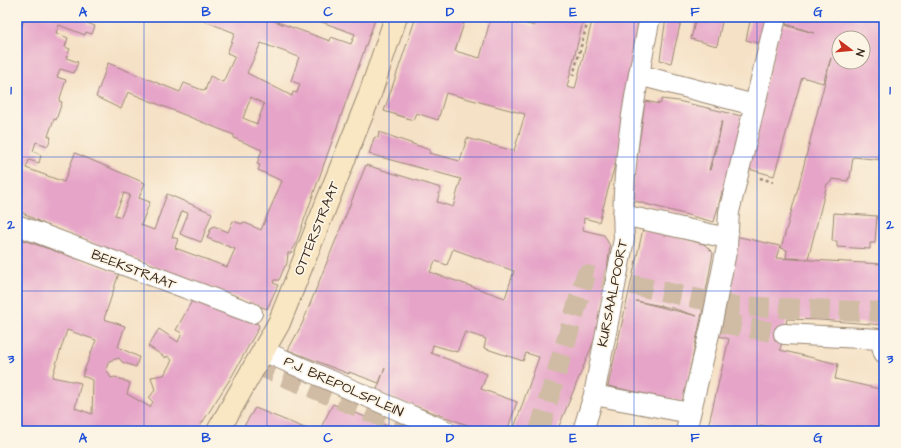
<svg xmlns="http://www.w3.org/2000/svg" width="901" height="448" font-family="'Architects Daughter',sans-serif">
<rect width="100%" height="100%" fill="#fcf5e5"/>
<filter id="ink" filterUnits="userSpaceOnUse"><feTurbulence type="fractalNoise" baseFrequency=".025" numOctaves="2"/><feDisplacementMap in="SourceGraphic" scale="8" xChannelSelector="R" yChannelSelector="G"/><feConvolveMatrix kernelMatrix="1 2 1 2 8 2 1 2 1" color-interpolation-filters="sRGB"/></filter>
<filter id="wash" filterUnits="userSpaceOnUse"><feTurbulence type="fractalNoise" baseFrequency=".012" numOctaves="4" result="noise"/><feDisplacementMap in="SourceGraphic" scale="16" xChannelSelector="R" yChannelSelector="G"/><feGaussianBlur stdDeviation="0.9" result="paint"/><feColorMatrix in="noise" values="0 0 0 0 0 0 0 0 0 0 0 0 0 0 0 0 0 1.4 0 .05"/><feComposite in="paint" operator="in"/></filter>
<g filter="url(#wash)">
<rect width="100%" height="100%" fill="#f5e1c5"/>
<g id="blocks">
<g fill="#e6a5c8" fill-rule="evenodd">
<path d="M25,17h65l-3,6 8,3 -3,8 -6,-2 -1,3 -26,-10 -3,8 12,5 -3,9 5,2 -4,9 12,4 -4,11 -14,-4 -3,8 9,3 -7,21 3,1 -6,18 -2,-1 -6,17 3,1 -3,9 -12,-4 -3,9 8,4 -2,8 -10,-3 -3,8 38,14 11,-29 70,30 -6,15 11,4 -9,23 13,5 13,-36 45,19 -11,29 -21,-8 8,-21 -6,-2 -10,26 6,2 -3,9 52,19 8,-18 -28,-11 4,-10 3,-2 14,6 5,-11 9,3 1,-2 18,8 21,-49 -24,-11 2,-5 -3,-1 5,-14 -28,-12v-3l-106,-43 -7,17 -25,-12 12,-34 72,29 4,-9 21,8 5,-15 13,6 12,-26 -8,-3 8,-20 -41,-16h69l67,24 1,-4 20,7 4,-10 -36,-13 2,-4h55l-81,229 -4,7h-3l-1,10 -1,3h-1l-6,14h-5l-1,3 5,2 -11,24 -219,-83 -31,-16v-169zM261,43l38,14 -8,24 9,3 -3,9 -4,-1 -1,4 -45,-23zM251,97l13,7 -7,20 -14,-6zM124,193l6,2 -9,22 -6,-2z"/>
<path d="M416,17h50l-11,34 25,7 11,-41h31l-2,5 14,4 3,-9h47l-17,70 8,2 18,-72h46l-10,61 -4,51 -26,93 -15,-4 -1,12 21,5 6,11 -10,80 -43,105h-44l26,-74 -13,-4 -3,8 -39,-13 2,-9 -21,-7 -8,20 -24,-7 -2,8 56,21 -6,15 36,13 -10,29h-23l-108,-39 9,-24 -6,15 -30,-11v2l-61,-24 14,-26 64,-159 75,23 -4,14 16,5 8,-28 -92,-25 5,-16 1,-1 3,1 1,-6 51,18 -1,3 31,8 7,-23 47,13 11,-37 -79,-21 -8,27 -22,-7 -3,7 -29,-9zM453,249l61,22 -9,27 -75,-26 5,-11 12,4z"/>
<path d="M666,17h16l-11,46 -11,-3z"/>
<path d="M696,17h27l-6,29 -26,-7z"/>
<path d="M751,17h19l-7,27 -17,-4z"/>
<path d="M787,17h97v143l-31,-3 -3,21h-2v3l-16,-2 -1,3 -4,2 -19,75 -22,-1 1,-8 -6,-2 17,-60 33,-130 -8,25 -21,-6 -28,99 -29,-8 36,-144 33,9 -28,-9zM839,38h24v24h-24z"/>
<path d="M662,99l16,2 68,16 -18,76 -6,-1 -8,30 -83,-22 14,-99 15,3zM722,121l-3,16 -9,33h-1z"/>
<path d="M834,213l43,3 -2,27h-5v6l-33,-2v-6h-5z"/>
<path d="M643,229l61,15 9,9 -12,65 -18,84 -75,-16zM636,301l36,7 25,8z"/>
<path d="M735,236l45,10 -4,12 106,6 1,-14h-3l1,-12h3v87l-64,-5 -33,-1 -7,31 58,14 -3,15 49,11v26l-4,15h-92l-28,-6 -1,6h-52l22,-92 -10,-3 6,-44z"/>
<path d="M17,238l102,35 -15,46 21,7 -7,21 21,10 -3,10 -14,-5 -3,-4 -10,3 -3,8 5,9 4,-1 15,6 -3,11 23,13 3,-5 -4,-4 6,-8 -4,-13 13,-2 8,-15 -5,-4 -1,2 -18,-12 11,-17 19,13 4,-9 -6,-3 17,-31 65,25 1,3 -27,49 -35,55h-180zM67,330l29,10 -14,36 11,4 -1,34 -17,-6 6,-25 -29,-6z"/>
<path d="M333,404l67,27h-81z"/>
<path d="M255,408l57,23h-64l-6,-2z"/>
</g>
</g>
</g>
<g filter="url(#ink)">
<use href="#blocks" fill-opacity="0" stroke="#988672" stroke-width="1"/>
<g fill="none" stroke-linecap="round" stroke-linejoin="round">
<g stroke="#d0bca4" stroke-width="20" stroke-dasharray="20 10" stroke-linecap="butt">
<path d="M721,323l63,11"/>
<path d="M256,365l160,66"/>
<path d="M539,431l47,-156 146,31 152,6"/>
</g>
<defs>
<g id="street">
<path d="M639,75l115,30"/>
<path d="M623,215l104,23"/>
<path d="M17,225l235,88"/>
<path d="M784,334l96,5 4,14"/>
<path d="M263,351l183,80"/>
<path d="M594,395l96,18"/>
<path d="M583,431l11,-36 30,-156c-4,-73 12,-151 26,-222"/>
<path d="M686,431l26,-109 15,-75 2,-35 47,-195"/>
</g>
<path id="secondary" d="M218,431l61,-108 90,-226 27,-80"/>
</defs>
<use href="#street" stroke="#988672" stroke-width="22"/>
<use href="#secondary" stroke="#988672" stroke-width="24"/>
<g stroke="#988672" stroke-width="2.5" stroke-dasharray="3 3" stroke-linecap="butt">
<path d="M573,76l16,-59"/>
<path d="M760,178l13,4"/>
</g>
<use href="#street" stroke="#fff" stroke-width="20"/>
<use href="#secondary" stroke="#f9e7c3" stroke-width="22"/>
</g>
</g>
<path fill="none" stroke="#1d4ed8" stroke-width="1" stroke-opacity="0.55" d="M144,17v414M267,17v414M389,17v414M512,17v414M634,17v414M757,17v414M17,157h867M17,291h867"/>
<g text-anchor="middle" stroke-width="3.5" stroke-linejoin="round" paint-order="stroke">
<g font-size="14" fill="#3b2a1e" stroke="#fcf5e5">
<text transform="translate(316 228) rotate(-68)" y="5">OTTERSTRAAT</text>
<text transform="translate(134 269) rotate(21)" y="5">BEEKSTRAAT</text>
<text transform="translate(612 293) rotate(-79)" y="5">KURSAALPOORT</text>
<text transform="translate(344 386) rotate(24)" y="5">P.J. BREPOLSPLEIN</text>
</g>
</g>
<rect width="901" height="448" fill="none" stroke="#fcf5e5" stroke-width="44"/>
<g transform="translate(851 50) rotate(106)"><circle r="19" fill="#fcf5e5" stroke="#afa495"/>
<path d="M0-3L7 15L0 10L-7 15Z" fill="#c8321e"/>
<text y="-6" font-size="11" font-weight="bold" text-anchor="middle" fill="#3b2a1e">N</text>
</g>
<rect x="22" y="22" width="857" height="404" fill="none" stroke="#1d4ed8" stroke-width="1.5"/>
<g font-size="13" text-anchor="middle" font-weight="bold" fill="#1d4ed8">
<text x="83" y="16">A</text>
<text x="206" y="16">B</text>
<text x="328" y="16">C</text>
<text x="450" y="16">D</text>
<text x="573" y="16">E</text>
<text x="695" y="16">F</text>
<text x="818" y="16">G</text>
<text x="11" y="94">1</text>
<text x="890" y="94">1</text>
<text x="11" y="229">2</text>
<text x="890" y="229">2</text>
<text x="11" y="363">3</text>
<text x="890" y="363">3</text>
<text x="83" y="442">A</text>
<text x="206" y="442">B</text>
<text x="328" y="442">C</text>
<text x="450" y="442">D</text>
<text x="573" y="442">E</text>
<text x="695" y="442">F</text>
<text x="818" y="442">G</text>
</g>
</svg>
